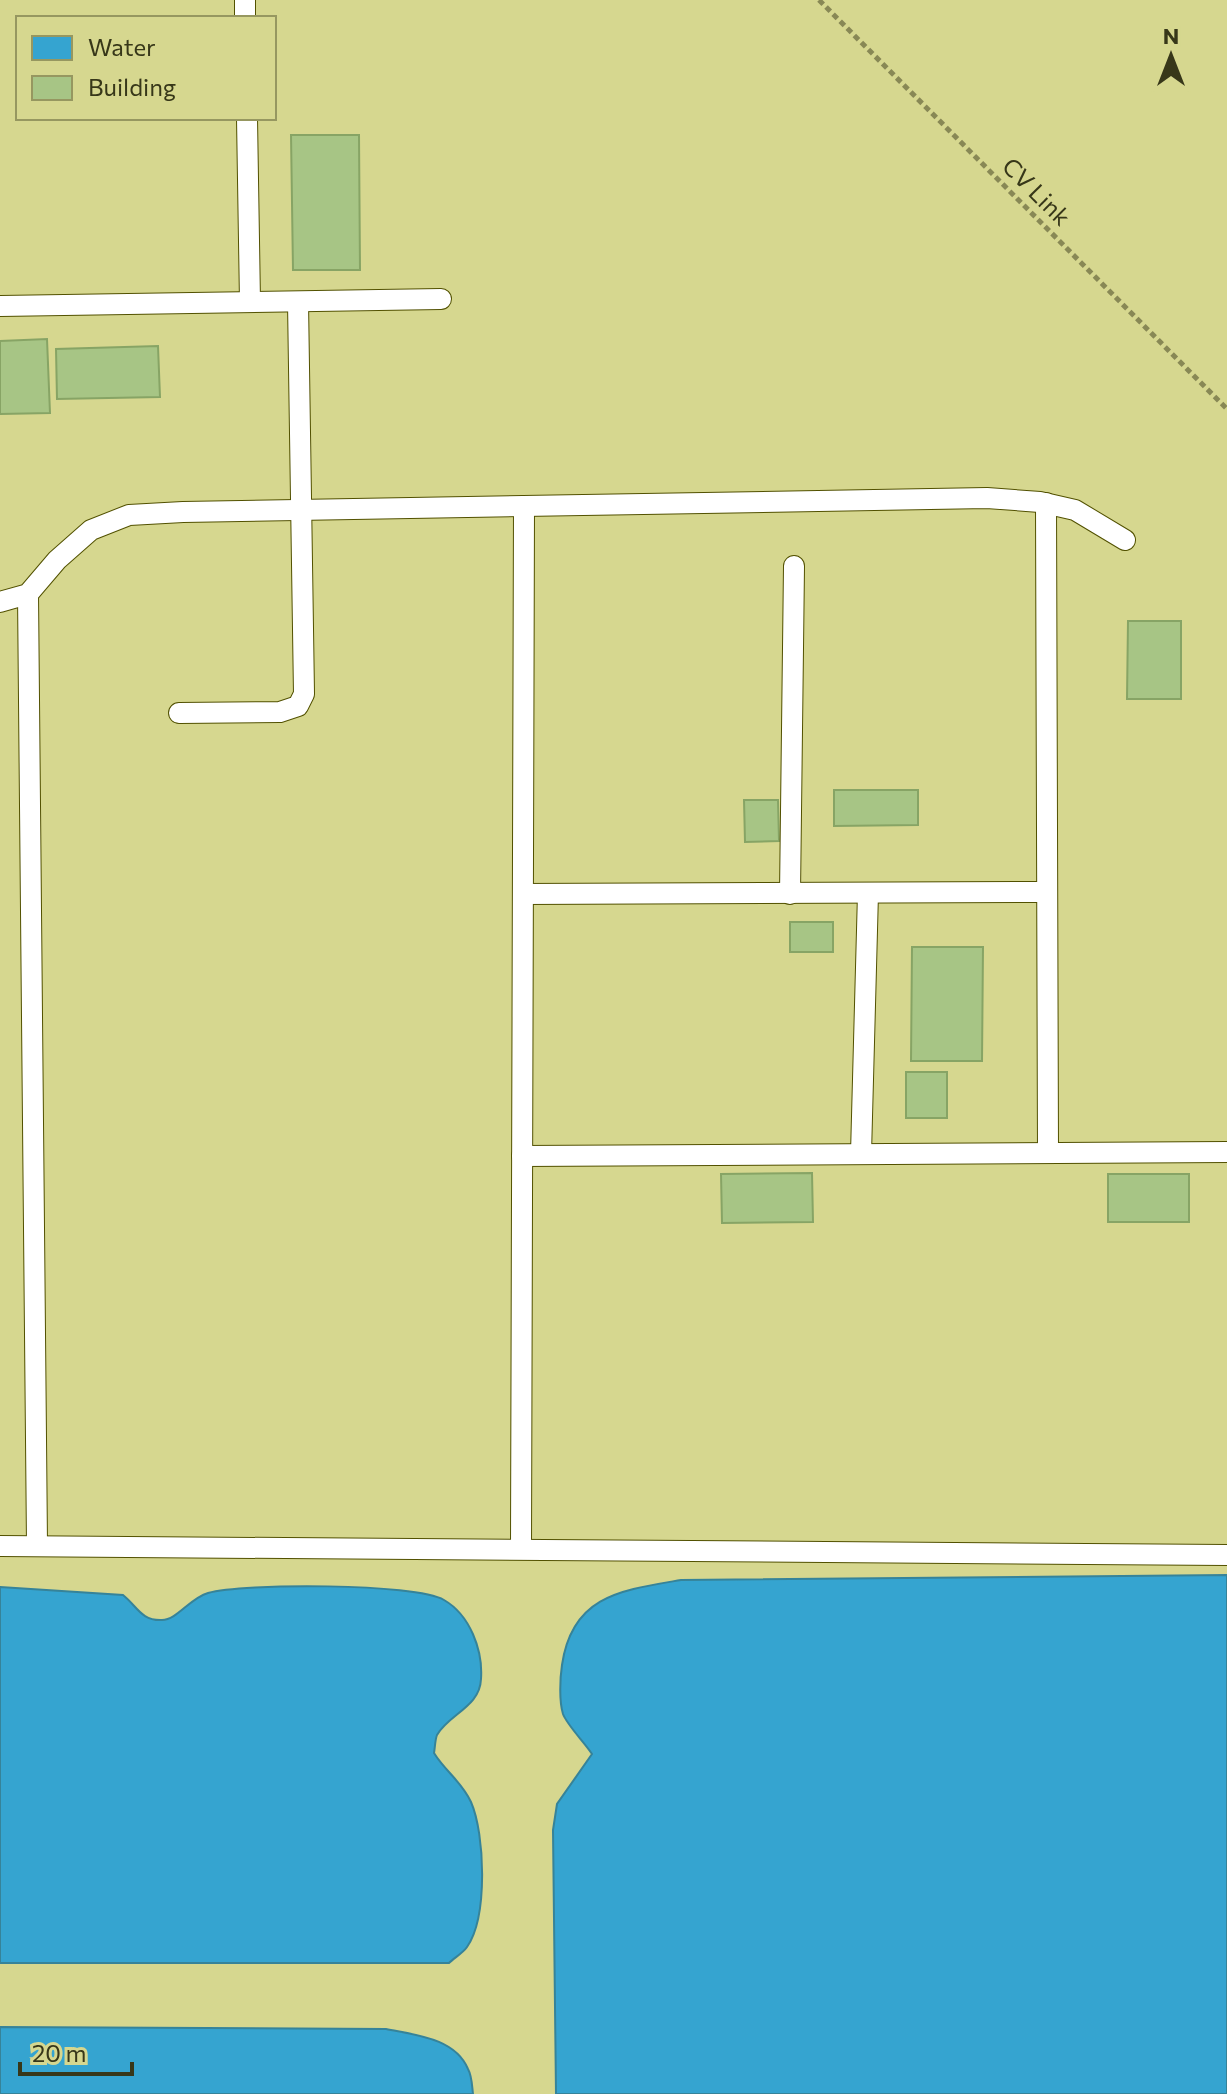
<svg xmlns="http://www.w3.org/2000/svg" width="1227" height="2094" font-family="Commissioner,sans-serif">
<rect width="100%" height="100%" fill="#d6d78f"/>
<g fill="#35a4d0" stroke="#368399" stroke-width="2">
<path d="M1227,1575v519h-671l-3,-264 4,-26 35,-50c-7,-11 -25,-29 -29,-40 -4,-13 -3,-36 -1,-49 10,-70 60,-75 119,-85z"/>
<path d="M0,1587l123,8c14,11 18,26 39,25 15,0 28,-22 46,-27 34,-10 207,-10 236,7 26,15 39,50 37,79 -1,28 -32,35 -44,56 -2,5 -2,13 -3,18 11,18 28,29 37,49 14,32 17,115 -4,145 -4,6 -13,11 -18,16h-449z"/>
<path d="M0,2027l386,2c29,6 69,9 82,40 4,7 4,17 5,25h-473z"/>
</g>
<g fill="#a7c585" stroke="#87a465" stroke-width="2">
<path d="M291,135h68l1,135h-67z"/>
<path d="M47,339l3,74 -50,1v-73z"/>
<path d="M158,346l2,51 -103,2 -1,-50z"/>
<path d="M1128,621h53v78h-54z"/>
<path d="M834,790h84v35l-84,1z"/>
<path d="M744,800h34l1,41 -34,1z"/>
<rect x="790" y="922" width="43" height="30"/>
<path d="M912,947h71l-1,114h-71z"/>
<rect x="906" y="1072" width="41" height="46"/>
<path d="M812,1173l1,49 -91,1 -1,-49z"/>
<rect x="1108" y="1174" width="81" height="48"/>
</g>
<g fill="none" stroke-linecap="round" stroke-linejoin="round">
<defs>
<g id="service">
<path d="M245,0v18"/>
<path d="M247,118l3,184"/>
<path d="M0,306l441,-7"/>
<path d="M1046,503l2,650"/>
<path d="M28,594l9,951"/>
<path d="M0,602l28,-8 29,-34 34,-30 38,-15 54,-3 804,-14 53,4 35,8 50,30"/>
<path d="M179,713l101,-1 18,-6 6,-12 -6,-392"/>
<path d="M523,894l524,-2"/>
<path d="M790,894l4,-328"/>
<path d="M861,1154l7,-261"/>
<path d="M522,1156l705,-4"/>
<path d="M0,1546l1227,9"/>
<path d="M521,1549l3,-1043"/>
</g>
</defs>
<use href="#service" stroke="#525100" stroke-width="22"/>
<path stroke="#885" stroke-width="5" stroke-dasharray="6 4" stroke-linecap="butt" d="M819,0l408,409"/>
<use href="#service" stroke="#fff" stroke-width="20"/>
</g>
<g text-anchor="middle" stroke-width="6" stroke-linejoin="round" paint-order="stroke">
<g font-size="24" fill="#373719" stroke="#d6d78f">
<text transform="translate(1036 192) rotate(45)" y="8">CV Link</text>
</g>
</g>
<rect x="16" y="16" width="260" height="104" fill="#d6d78f" stroke="#969760" stroke-width="2"/>
<rect x="32" y="36" width="40" height="24" fill="#35a4d0" stroke="#969760" stroke-width="2"/>
<text x="88" y="56" font-size="24" fill="#373719">Water</text>
<rect x="32" y="76" width="40" height="24" fill="#a7c585" stroke="#969760" stroke-width="2"/>
<text x="88" y="96" font-size="24" fill="#373719">Building</text>
<g transform="translate(1171 56)" stroke="#d6d78f" stroke-width="6" paint-order="stroke">
<path d="M0-6L14 30L0 20L-14 30Z" fill="#373719"/>
<text y="-12" font-size="22" font-weight="bold" text-anchor="middle" fill="#373719">N</text>
</g>
<path d="M20 2062v12h112v-12" fill="none" stroke="#373719" stroke-width="4"/>
<text x="32" y="2062" font-size="24" fill="#373719" stroke="#d6d78f" stroke-width="6" paint-order="stroke">20 m</text>
</svg>
